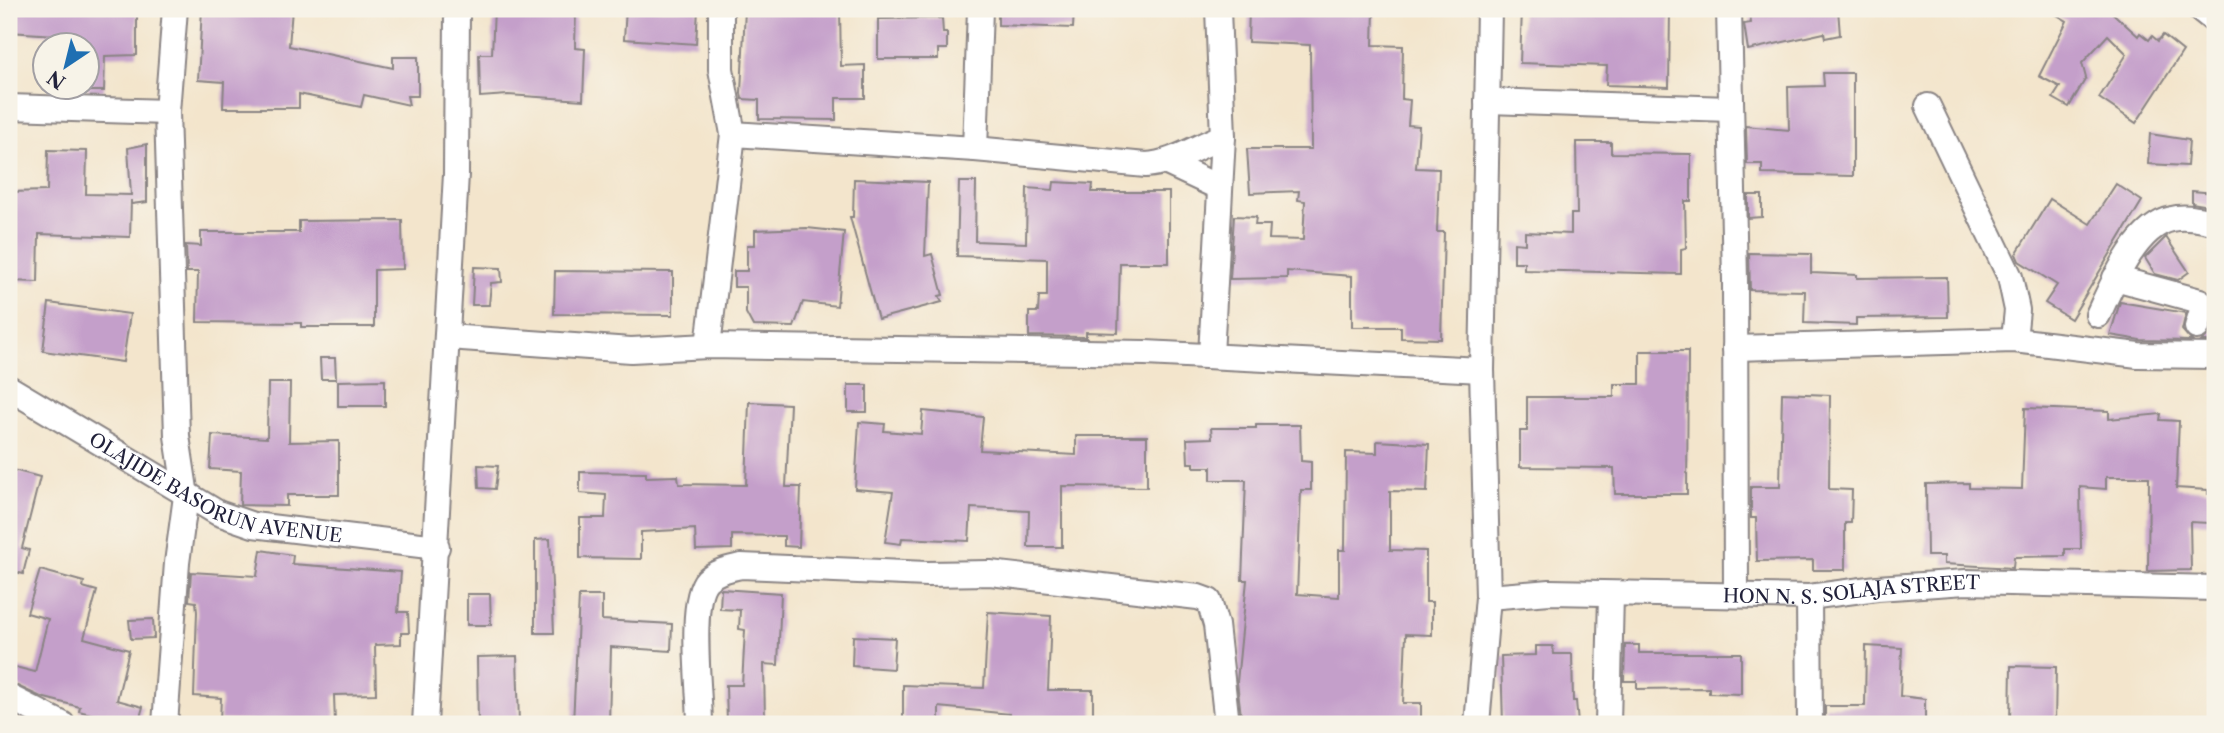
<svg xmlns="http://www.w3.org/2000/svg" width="2224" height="733" font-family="'Libre Caslon Text',serif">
<rect width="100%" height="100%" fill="#f7f3e8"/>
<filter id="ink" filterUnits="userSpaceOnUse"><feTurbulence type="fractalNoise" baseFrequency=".0143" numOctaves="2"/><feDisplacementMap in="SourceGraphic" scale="14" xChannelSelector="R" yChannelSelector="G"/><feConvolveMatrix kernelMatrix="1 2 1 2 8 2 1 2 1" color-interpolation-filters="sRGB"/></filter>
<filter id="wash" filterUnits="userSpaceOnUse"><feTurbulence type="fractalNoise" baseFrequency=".00686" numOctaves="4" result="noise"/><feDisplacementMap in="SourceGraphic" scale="28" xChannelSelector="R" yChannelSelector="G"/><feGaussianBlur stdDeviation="1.57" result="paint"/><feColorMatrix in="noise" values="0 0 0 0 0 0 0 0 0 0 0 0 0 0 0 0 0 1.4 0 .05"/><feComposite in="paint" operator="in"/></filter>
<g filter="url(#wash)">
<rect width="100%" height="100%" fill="#f3e5cc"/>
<g id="blocks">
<g fill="#c49fca">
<path d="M11,9h126v46l-32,1 -1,35h-16v-45h-32v-11l-47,-3z"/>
<path d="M202,9h90l-3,37 104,22v-11h25v39h-11l2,9 -45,-10 -3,12 -62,-13v14h-76l1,-26 -26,-2z"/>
<path d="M494,9h82l-1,39 10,1 -2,51 -75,-5 -28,2 -1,-43h13z"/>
<path d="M626,9h72l-2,35 -72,-5z"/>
<path d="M745,9h95l1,57 24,-1v33h-29v22l-77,-1v-19l-17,-1 -1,-6z"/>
<path d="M998,9h76l-1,19 -75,-3z"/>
<path d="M1249,9h125l-1,36 30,1 -1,53 8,1 -2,25 11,1 -3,42 23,1 -2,63h7l-3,107 -40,-1v-11h-49v-51l-65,-5v7l-57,1 4,-63 22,1 -1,8h15l-1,14 34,1 2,-39 -7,-1 1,-9 -49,2 -3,-44h64l-1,-104 -62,-3z"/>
<path d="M1522,9h148l-1,78 -63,-2 1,-19 -87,-3z"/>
<path d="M1749,9h89l2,26 -15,3 -1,-5 -76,17 -4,-26 7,-1z"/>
<path d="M2047,9h61l30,27 2,-3 9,7 3,-4 6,5 5,-6 20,16 -47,72 -37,-25 28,-44 -19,-19 -26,28 4,15 -17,29 -16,-9 7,-11 -21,-11 28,-55z"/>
<path d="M942,18l1,15h4v16h-9v10h-60v-40z"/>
<path d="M1823,73h30v103l-91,-2v-10h-15l-1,-38 43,4 -1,-43 36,-1z"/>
<path d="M2150,134l39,6 -2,26 -39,-2z"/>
<path d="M1576,142h35v11l80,1v47h-6l1,47 -5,1v25l-157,-4v-8h-10v-19l11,1v-12l46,2v-20h6z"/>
<path d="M147,144v58l-16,2v-4l-1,37 -91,-3 -1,48 -29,-1v-89l38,-1 1,-41 39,1 -1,43 45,1 -3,-47z"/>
<path d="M854,179l74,3 -3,74 7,-2 11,41 -4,1 3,6 -64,17 -28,-102h3z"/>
<path d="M959,182h17l-1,59 51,2 1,-55 26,2 1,-8 39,2 -1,8h77v71h-49l-2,70 -32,-1v5l-57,-1v-24h9l1,-16h8v-37l-90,-3z"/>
<path d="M2116,184l26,17 -71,118 -26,-16 12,-18 -38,-24 -3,-7 34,-55 40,25z"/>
<path d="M2192,191l23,2v14l-23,-4z"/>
<path d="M1748,195h14v22l-14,1z"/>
<path d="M402,220l1,49 -29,1v57h-73v-4l-104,-1 1,-50h-11l-1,-27 15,1v-14h98v-11z"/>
<path d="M807,228l37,4 -7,74 -34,-4 -9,25 -41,-1 -7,-13v-26h-12v-16h13v-26h8v-15z"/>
<path d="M2166,237l23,35 -11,8 -23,-6 -10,-16z"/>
<path d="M1749,253l62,1v19l46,2v3l90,-1 1,40 -92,1v7l-52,-2 1,-32 -55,-1z"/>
<path d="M474,267l27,1 1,14 -11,1 -2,22h-17z"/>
<path d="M555,271l118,1v43l-119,-1z"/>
<path d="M2120,302l66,11 -4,17 10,11 -52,-1 -30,-5z"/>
<path d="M49,303l81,11 -7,48 -80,-11z"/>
<path d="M2215,318v23h-13l9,-9z"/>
<path d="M1640,351h48l-1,143h-72l-1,-26 -94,-1v-36h7v-34h87v-13h26z"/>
<path d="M320,358h15l1,21h-15z"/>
<path d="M385,380v26h-47v-25z"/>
<path d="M268,383h22l-1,59 50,-1v54h-52v11l-47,-1 1,-34 -31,-2 2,-34 55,3z"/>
<rect x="848" y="385" width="19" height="27"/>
<path d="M1782,393l48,2 -1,94 23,1 -1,33h-6v47h-32v-10l-56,1 -1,-43h-5v-31h29z"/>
<path d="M749,402l41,2 -4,83h15l-2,60 -15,-1v-10l-52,-1v14l-36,1 -1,-21 -54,3v27l-61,-1v-40h25l1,-23 -26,-2v-21l66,1v4l32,-1 1,8 67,1z"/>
<path d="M2025,408l84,3v8l52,-5 -1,6 19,1 -3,67 32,2v4h7v21h-6v8l-19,-1 1,48 -43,1 1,-94h-43v12l-26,-2 1,62h-16v7l-51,1 -1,11 -69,-4v-8h-17l-1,-72 43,-1v5l53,1z"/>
<path d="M923,411l60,6 -3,33 96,5v-19h71v51l-85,-1v61h-34l1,-36 -58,-3 -2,33 -67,-3 -1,6 -16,-2 8,-50 -38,-3 4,-67 26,2 -1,7 37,3z"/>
<path d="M1256,425h44l1,36 10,1v28h-10l-4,104 42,3v-47h6l1,-98 31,1v-12l52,3 -2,48 -37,-1v59l36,1v51h6v33l-26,-1 -3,69h18v21h-179l-5,-42 10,-102h-5l4,-100h-35v-13h-17v-4h-6l-1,-24 25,-1 -1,-10h45z"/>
<path d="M478,465l20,1 -3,23 -16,-1z"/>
<path d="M9,469l31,8 -18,71 7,2 -6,24 -7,-2 -2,6 -5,-1z"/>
<path d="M550,539l4,94h-19v-93z"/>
<path d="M261,550l32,5 -1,9 109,8 -3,40h10l1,21h-8v11l-26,1 1,49 -42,1 1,29 -115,-4 1,-22 -27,-2 3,-84 -1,-10 -7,-1 2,-29 66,4z"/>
<path d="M40,570l44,12 -1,5 14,4 -13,47 45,12 -12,50 26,7 -5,17h-46l2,-9 -15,-4 1,-4 -39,-10 -30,-14 4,-16 20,5 13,-53 -21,-6z"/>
<path d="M721,589l60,4 -3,72 -14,-1 1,60h-38l-1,-39h16l3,-55 -6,-1 1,-19 -20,-1z"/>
<path d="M467,594h23l1,31h-24z"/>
<path d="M579,596h23v24l70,4 -1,27 -60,-4 -2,77h-36z"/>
<path d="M988,612l63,4 -3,74h45v34h-83v-10l-71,-7v17h-36v-39l81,3z"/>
<path d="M153,619l1,19 -23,1 -2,-19z"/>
<path d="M853,636l42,2 -2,31 -41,-3z"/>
<path d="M1625,645h14v8h102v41l-32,-1v-5l-72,1v-8h-13z"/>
<path d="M1536,646h17l1,8h18l1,47h3l2,23h-75l-2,-68 35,-1z"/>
<path d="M1866,646l36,2 -2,48 25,3v25h-100v-18h40z"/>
<path d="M517,656l2,68h-41l-1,-67z"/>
<path d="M2011,666l45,1 -1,57h-45z"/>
</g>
</g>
</g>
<g filter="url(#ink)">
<use href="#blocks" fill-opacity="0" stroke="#8a8484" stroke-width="2"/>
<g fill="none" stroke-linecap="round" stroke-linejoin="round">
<defs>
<g id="minor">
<path d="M1729,9l6,271 1,314"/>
<path d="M2200,9l15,12"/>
<path d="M1487,101l243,8"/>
<path d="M1928,106l82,171 7,33 -3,30"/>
<path d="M9,107l158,5"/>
<path d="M733,134l242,15 171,16c29,-2 50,-19 77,-28"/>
<path d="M975,149l5,-140"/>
<path d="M1167,163l53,25"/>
<path d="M2115,278l85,23 3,6 -6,20"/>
<path d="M2098,315c14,-30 38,-89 74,-96 14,-4 29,1 43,3"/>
<path d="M448,337l183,13 77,-4 437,7 337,17"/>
<path d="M708,346l25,-212 -12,-65v-60"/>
<path d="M1735,348l279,-8 124,15 77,1"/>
<path d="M1211,355l12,-218 -5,-128"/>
<path id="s1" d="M9,388l209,125 35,12 184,22"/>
<path id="s2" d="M1488,597l62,-5 259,5 68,-9 89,-6 249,6"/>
<path d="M1809,597l1,127"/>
<path d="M9,697l53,27"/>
<path d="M165,724l12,-161 9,-67 -9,-60 -10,-324 8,-103"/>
<path d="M425,724l31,-550 1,-165"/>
<path d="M700,724c0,-30 -12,-124 7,-144 9,-9 22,-11 34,-14l186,8 63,-1 208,24 11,4 7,24 11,99"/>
<path d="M1477,724l11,-127 -6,-227 7,-361"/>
<path d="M1608,724l3,-130"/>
</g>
</defs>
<use href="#minor" stroke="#8a8484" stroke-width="28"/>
<use href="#minor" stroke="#fff" stroke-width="24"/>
</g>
</g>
<g text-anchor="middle" stroke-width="5" stroke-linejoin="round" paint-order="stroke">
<g font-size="19" fill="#22223b" stroke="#f7f3e8">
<text dy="7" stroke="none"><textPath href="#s1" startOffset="233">OLAJIDE BASORUN AVENUE</textPath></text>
<text dy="7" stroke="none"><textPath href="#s2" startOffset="364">HON N. S. SOLAJA STREET</textPath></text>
</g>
</g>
<rect width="2224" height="733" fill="none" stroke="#f7f3e8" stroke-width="35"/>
<g transform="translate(66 66) rotate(215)"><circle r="33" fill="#f7f3e8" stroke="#a29fa3" stroke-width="2"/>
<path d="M0-5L12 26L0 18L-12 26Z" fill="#1f6fb2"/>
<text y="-10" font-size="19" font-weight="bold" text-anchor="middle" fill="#22223b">N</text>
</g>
</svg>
